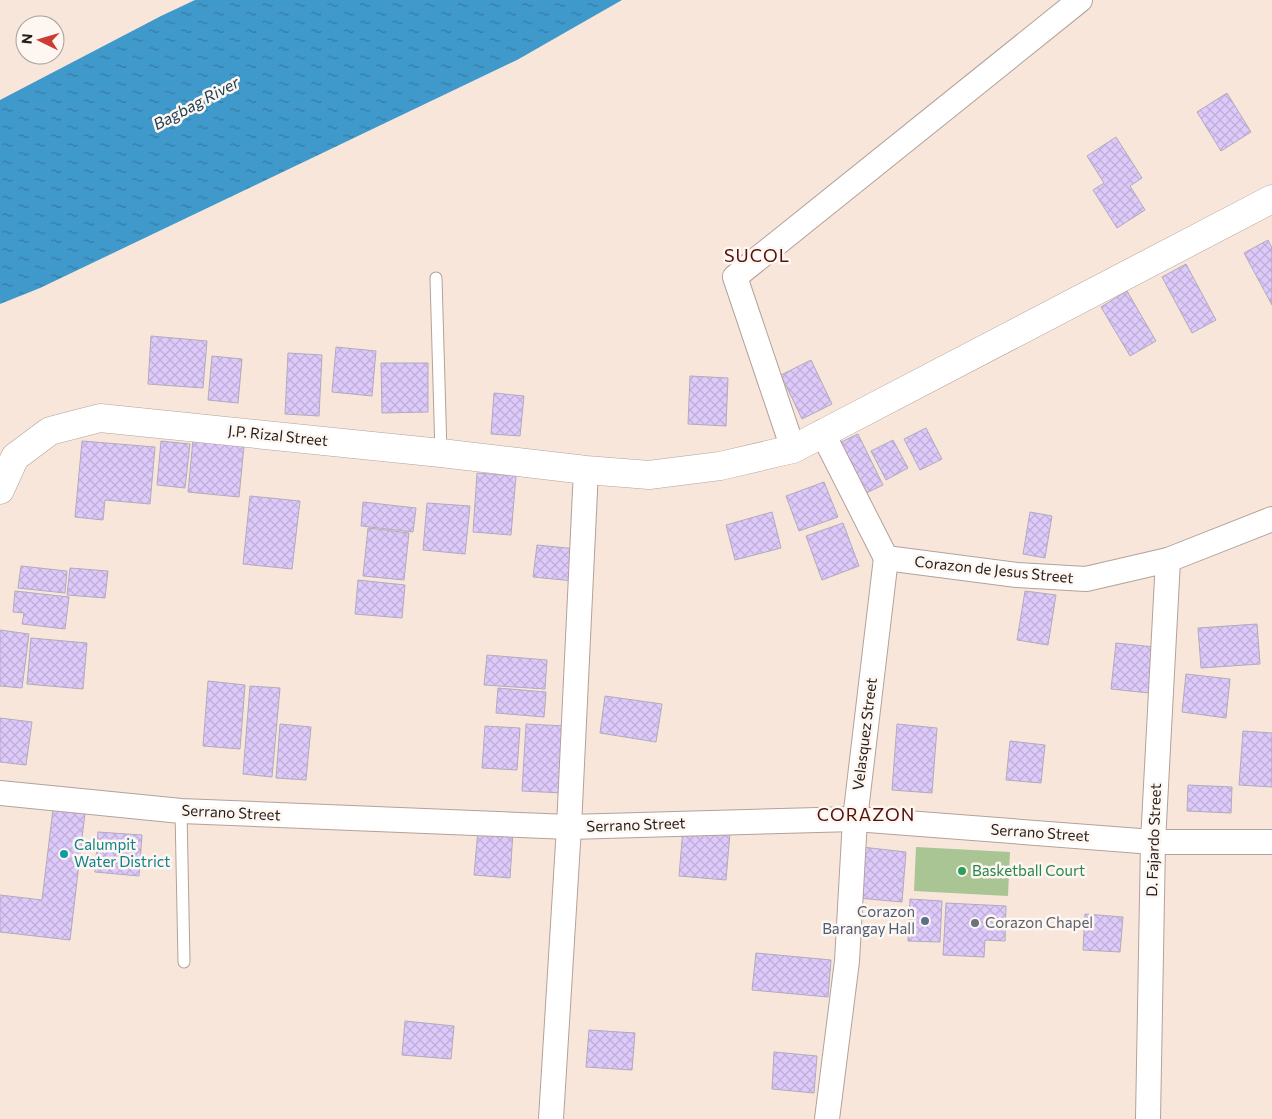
<svg xmlns="http://www.w3.org/2000/svg" width="1272" height="1119" font-family="Commissioner,sans-serif">
<defs>
<pattern id="water-ripples" width="26" height="14" patternUnits="userSpaceOnUse" patternTransform="scale(1.25)"><rect width="26" height="14" fill="#3f99cb"/><path d="M2 4q2-2 4 0t4 0M15 11q2-2 4 0t4 0" fill="none" stroke="#357ca4"/></pattern>
<pattern id="building-cross-hatch" width="8" height="8" patternUnits="userSpaceOnUse" patternTransform="scale(1.25)"><rect width="8" height="8" fill="#decafa"/><path d="M0 0l8 8M0 8l8-8" fill="none" stroke="#beadd6"/></pattern>
</defs>
<rect width="100%" height="100%" fill="#f8e6db"/>
<path fill="#aac594" d="M916,847l94,5 -2,44 -94,-5z"/>
<path fill="url(#water-ripples)" d="M195,0h427l-105,60 -477,228 -40,16v-204l161,-84z"/>
<g fill="url(#building-cross-hatch)" stroke="#b2abbc">
<path d="M1227,93l24,39 -30,19 -24,-39z"/>
<path d="M1116,137l26,41 -12,8 15,24 -28,18 -24,-38 11,-7 -17,-27z"/>
<path d="M1268,240l4,8v57l-28,-52z"/>
<path d="M1186,264l30,56 -24,13 -30,-56z"/>
<path d="M1127,291l29,50 -26,15 -29,-49z"/>
<path d="M151,336l56,5 -4,47 -55,-4z"/>
<path d="M336,347l40,4 -4,45 -40,-4z"/>
<path d="M288,353l34,2 -3,61 -34,-2z"/>
<path d="M212,356l30,3 -4,44 -30,-3z"/>
<path d="M811,360l21,44 -30,15 -21,-44z"/>
<path d="M381,363h47v49l-46,1z"/>
<path d="M690,376l38,2 -2,48 -38,-2z"/>
<path d="M494,393l30,3 -4,40 -29,-2z"/>
<path d="M926,428l16,31 -22,11 -16,-31z"/>
<path d="M858,434l25,51 -21,10 -25,-51z"/>
<path d="M193,440l51,6 -5,51 -51,-5z"/>
<path d="M893,440l15,28 -22,12 -15,-29z"/>
<path d="M82,441l73,6 -5,57 -45,-4 -2,20 -28,-3z"/>
<path d="M161,441l29,3 -5,44 -28,-3z"/>
<path d="M477,473l39,3 -5,59 -38,-3z"/>
<path d="M824,482l14,35 -39,14 -13,-35z"/>
<path d="M250,496l50,5 -8,68 -49,-5z"/>
<path d="M363,502l53,6 -3,24 -52,-6z"/>
<path d="M427,503l43,3 -5,48 -42,-4z"/>
<path d="M772,512l9,36 -46,12 -9,-35z"/>
<path d="M1030,512l22,4 -7,42 -22,-4z"/>
<path d="M843,523l16,43 -37,14 -16,-44z"/>
<path d="M368,528l41,5 -5,47 -41,-4z"/>
<path d="M537,545l40,4 -3,32 -41,-4z"/>
<path d="M21,566l46,5 -2,22 -47,-5z"/>
<path d="M70,568l38,3 -3,27 -38,-3z"/>
<path d="M358,580l47,5 -3,33 -47,-4z"/>
<path d="M15,591l54,6 -4,32 -43,-5 2,-11 -11,-1z"/>
<path d="M1025,591l31,4 -8,50 -31,-5z"/>
<path d="M1257,624l3,40 -59,4 -3,-40z"/>
<path d="M0,630l29,4 -7,54 -22,-2z"/>
<path d="M31,638l56,5 -4,46 -56,-5z"/>
<path d="M1116,643l38,4 -5,46 -38,-4z"/>
<path d="M487,655l60,5 -2,29 -61,-4z"/>
<path d="M1186,674l44,5 -4,39 -44,-6z"/>
<path d="M208,681l37,4 -5,64 -37,-3z"/>
<path d="M250,686l30,2 -8,89 -29,-3z"/>
<path d="M498,688l48,4 -2,25 -48,-4z"/>
<path d="M605,696l57,8 -6,38 -56,-9z"/>
<path d="M0,718l32,4 -6,43 -26,-3z"/>
<path d="M280,724l31,3 -5,53 -30,-2z"/>
<path d="M526,724l40,2 -4,67 -40,-2z"/>
<path d="M897,724l40,4 -5,65 -40,-3z"/>
<path d="M485,726l35,2 -3,42 -35,-2z"/>
<path d="M1243,731l29,2v54l-33,-2z"/>
<path d="M1010,741l35,4 -4,38 -35,-3z"/>
<path d="M1188,785l44,2 -1,26 -44,-2z"/>
<path d="M53,809l32,4 -15,127 -70,-8v-37l42,5z"/>
<path d="M683,829l47,4 -4,47 -47,-4z"/>
<path d="M478,830l35,2 -3,46 -36,-3z"/>
<path d="M98,832l44,3 -3,41 -44,-4z"/>
<path d="M862,847l44,5 -4,50 -44,-4z"/>
<path d="M910,899l32,2 -2,41 -32,-1z"/>
<path d="M946,903l60,3 -1,35 -20,-1 -1,17 -41,-2z"/>
<path d="M1085,914l38,3 -3,35 -37,-2z"/>
<path d="M756,953l75,7 -3,37 -76,-7z"/>
<path d="M405,1021l49,5 -3,33 -49,-4z"/>
<path d="M589,1030l46,3 -3,37 -46,-3z"/>
<path d="M774,1052l43,4 -3,37 -42,-4z"/>
</g>
<g fill="none" stroke-linecap="round" stroke-linejoin="round">
<defs>
<g id="service">
<path d="M436,278l5,175"/>
<path d="M181,811l3,151"/>
</g>
<g id="minor">
<path d="M822,432l64,126"/>
<path d="M793,449l-58,-172 345,-277"/>
<path d="M886,558l131,17 69,4 82,-19 104,-41"/>
<path d="M0,793l181,18 388,16 286,-8 298,23h119"/>
<path d="M551,1119l18,-292 17,-357"/>
<path d="M827,1119l20,-158 8,-142 31,-261"/>
<path d="M1148,1119l5,-277 15,-282"/>
</g>
<path id="tertiary" d="M0,490l15,-33 35,-26 50,-13 341,35 145,17 63,5 71,-9 73,-17 479,-250"/>
</defs>
<use href="#service" stroke="#b3a298" stroke-width="13"/>
<use href="#minor" stroke="#b3a298" stroke-width="26"/>
<use href="#tertiary" stroke="#b3a298" stroke-width="29"/>
<use href="#service" stroke="#fff" stroke-width="11"/>
<use href="#minor" stroke="#fff" stroke-width="24"/>
<use href="#tertiary" stroke="#fff" stroke-width="28"/>
</g>
<circle fill="#0f9aa8" stroke="#fdf6f1" stroke-width="2" cx="64" cy="854" r="5"/>
<circle fill="#2e9e5b" stroke="#fdf6f1" stroke-width="2" cx="962" cy="871" r="5"/>
<circle fill="#5c6f8a" stroke="#fdf6f1" stroke-width="2" cx="925" cy="921" r="5"/>
<circle fill="#6b7280" stroke="#fdf6f1" stroke-width="2" cx="975" cy="923" r="5"/>
<g text-anchor="middle" stroke-width="5" stroke-linejoin="round" paint-order="stroke">
<g font-size="15" fill="#261f1c" stroke="#fdf6f1">
<text transform="translate(278 436) rotate(6)" y="5">J.P. Rizal Street</text>
<text transform="translate(994 570) rotate(6)" y="5">Corazon de Jesus Street</text>
<text transform="translate(865 734) rotate(-83)" y="5">Velasquez Street</text>
<text transform="translate(231 813) rotate(3)" y="5">Serrano Street</text>
<text transform="translate(636 825) rotate(-2)" y="5">Serrano Street</text>
<text transform="translate(1040 833) rotate(4)" y="5">Serrano Street</text>
<text transform="translate(1154 840) rotate(-88)" y="5">D. Fajardo Street</text>
</g>
<g font-size="15" fill="#0d838f" stroke="#fdf6f1" text-anchor="start">
<text x="74" y="850">Calumpit<tspan x="74" dy="17">Water District</tspan></text>
</g>
<g font-size="15" fill="#27864d" stroke="#fdf6f1" text-anchor="start">
<text x="972" y="876">Basketball Court</text>
</g>
<g font-size="15" fill="#4e5e75" stroke="#fdf6f1" text-anchor="end">
<text x="915" y="917">Corazon<tspan x="915" dy="17">Barangay Hall</tspan></text>
</g>
<g font-size="15" fill="#5b616d" stroke="#fdf6f1" text-anchor="start">
<text x="985" y="928">Corazon Chapel</text>
</g>
<g font-size="16" font-style="italic" fill="#1a3f55" stroke="#fdf6f1">
<text transform="translate(196 103) rotate(-28)" y="6">Bagbag River</text>
</g>
<g font-size="18" letter-spacing="1" fill="#54100c" stroke="#fdf6f1">
<text x="757" y="262">SUCOL</text>
<text x="866" y="821">CORAZON</text>
</g>
</g>
<g transform="translate(40 40) rotate(275)"><circle r="24" fill="#fdf6f1" stroke="#a7a09c"/>
<path d="M0-4L9 19L0 12L-9 19Z" fill="#cb3d33"/>
<text y="-8" font-size="14" font-weight="bold" text-anchor="middle" fill="#261f1c">N</text>
</g>
</svg>
